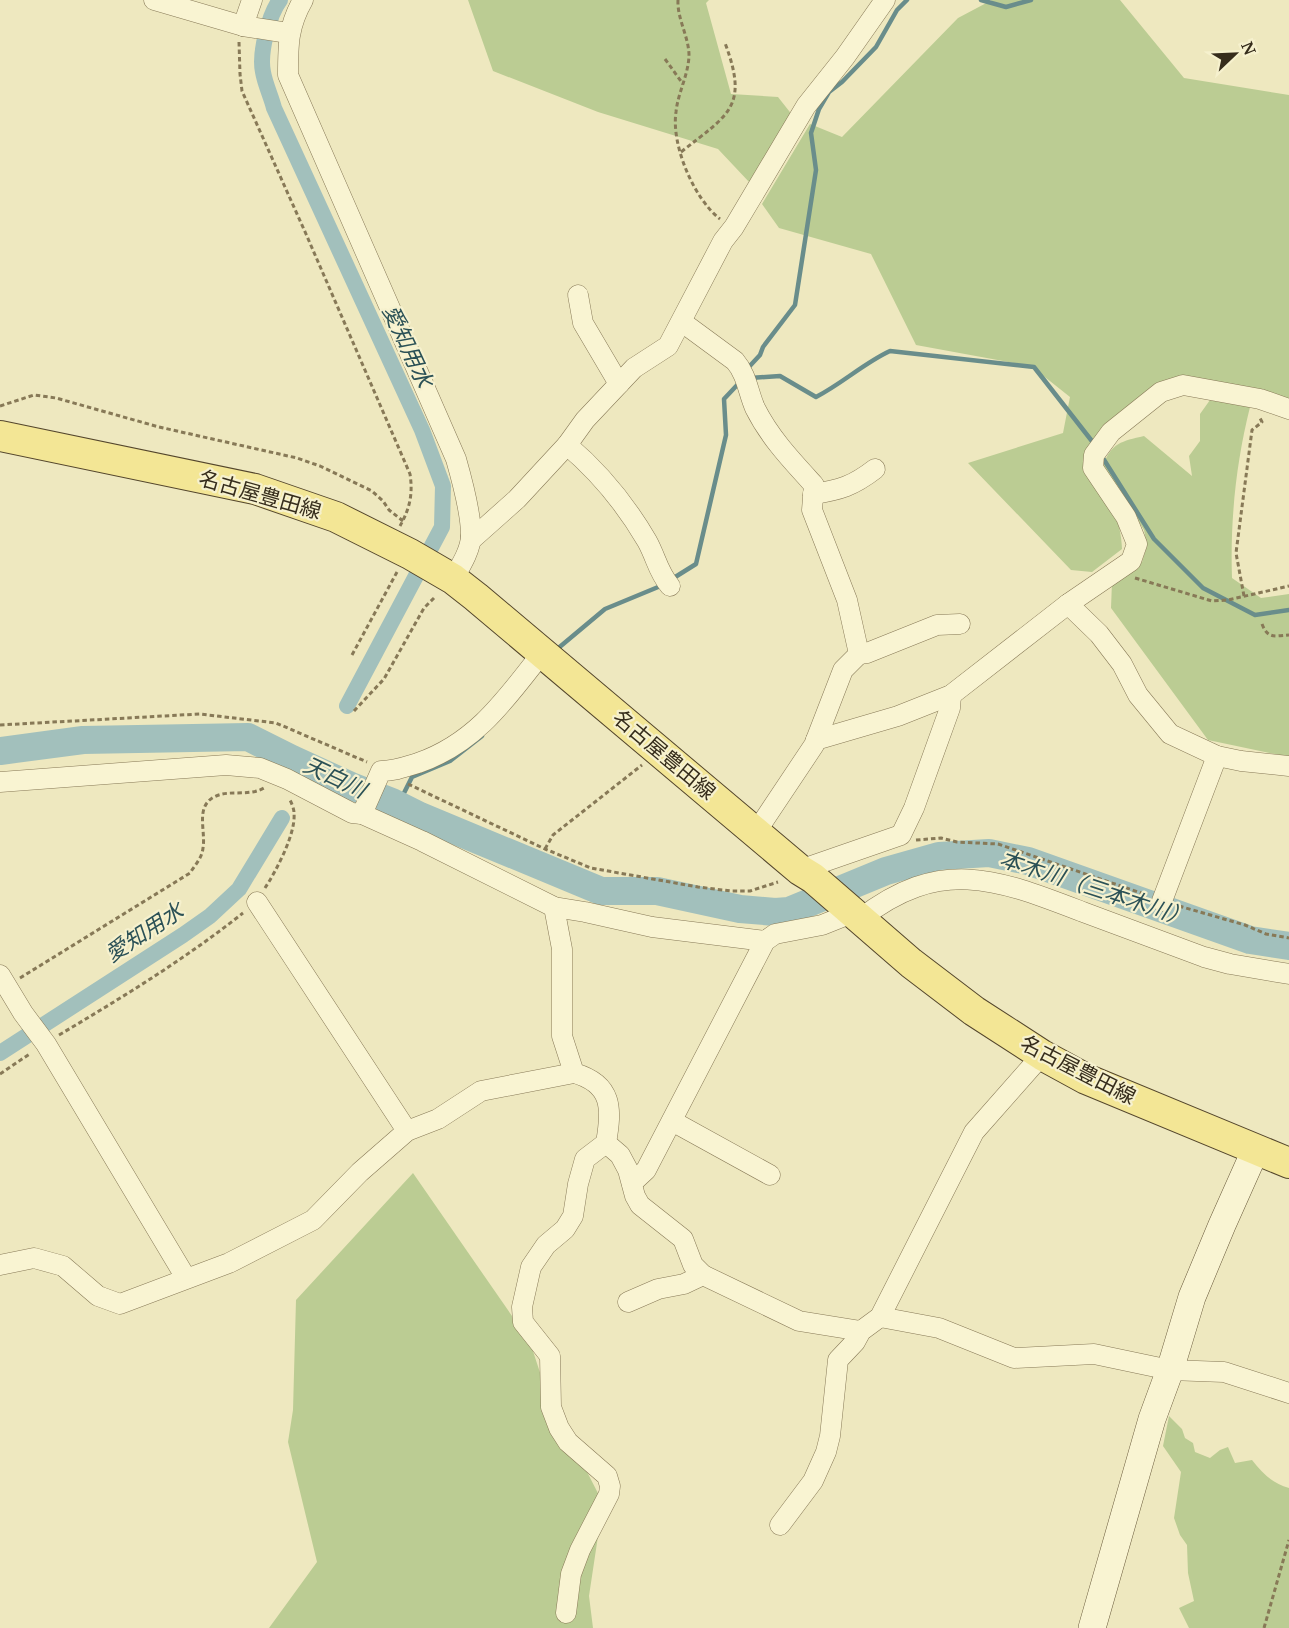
<svg xmlns="http://www.w3.org/2000/svg" width="1289" height="1628" font-family="'Noto Serif','Noto Sans JP',serif">
<rect width="100%" height="100%" fill="#eee8bf"/>
<g fill="#bbcc93">
<path d="M468,0h241l-3,3 25,91 47,3 15,19 -43,67 -32,-34 -120,-37 -105,-41z"/>
<path d="M992,0h128l64,78 105,17v304l-25,-9 -70,-9 -104,71c13,31 31,63 32,97l-30,23 -21,-2 -103,-107 95,-30 7,-36 -39,-31 -115,-21 -45,-91 -92,-26 -17,-24 48,-80 32,13 116,-119z"/>
<path d="M1210,400l40,7c-14,56 -20,114 -18,171l29,20 28,-4v163l-81,-17 -97,-132 1,-26 30,-20 5,-16 -3,-16 -41,-64c8,-23 19,-25 41,-30l48,40 -3,-20 11,-15v-27z"/>
<path d="M413,1173l117,169 17,52 56,109 -14,93 4,32h-324l48,-66 -29,-120 5,-32 3,-110z"/>
<path d="M1169,1416l13,13 3,9 8,5 2,9 15,6 10,-8 8,-3 7,16 17,-3c11,14 20,23 37,28v140h-100l-10,-20 15,-7 -6,-28 -1,-28 -7,-10 -6,-17 7,-46 -18,-26z"/>
</g>
<g fill="none" stroke-linecap="round" stroke-linejoin="round">
<g stroke="#698d8b" stroke-width="4.5">
<path d="M981,0l25,7 25,-7"/>
<path d="M747,369l13,-14 3,-8 32,-42 21,-135 -5,-37 8,-24 10,-17 13,-10 34,-35 21,-37 10,-10"/>
<path d="M750,378l30,-2 36,21c27,-14 48,-34 74,-46l144,16 61,78"/>
<path d="M1101,455l53,84 49,49 52,27 34,-5"/>
<path d="M672,579l24,-15 30,-129 -2,-36 16,-17"/>
<path d="M556,650l49,-41 58,-24"/>
<path d="M398,805l14,-28 38,-16 32,-25"/>
</g>
<g stroke="#a2c0bc" stroke-width="16">
<path d="M280,0c-11,14 -21,54 -17,72 2,12 8,24 11,36l148,322 21,56 -1,41 -95,179"/>
<path d="M0,1053l183,-118 27,-19 29,-27 43,-71"/>
</g>
<path stroke="#a2c0bc" stroke-width="28" d="M0,751l83,-11 165,-3 44,22 59,27 41,16 28,14 181,75h56l83,18 35,3 14,-1 97,-40 53,-15 50,-3 39,8 222,79 39,6"/>
<defs>
<g id="street">
<path d="M154,0l89,26 45,7"/>
<path d="M303,0c-15,26 -15,45 -15,75l168,384c6,21 15,54 15,76 0,15 -11,32 -18,44"/>
<path d="M243,26l9,-26"/>
<path d="M578,295l5,28 36,61"/>
<path d="M682,322l53,39c12,14 13,31 20,47 15,30 37,53 59,77l-2,25 35,90 12,54 -16,16 -29,75 -58,87"/>
<path d="M567,445c32,27 59,60 80,96 9,16 11,31 23,45"/>
<path d="M813,494c27,-4 40,-8 62,-25"/>
<path d="M471,536v4l46,-41 50,-54 18,-25 49,-52 34,-22 55,-105 11,-14 72,-121 39,-49 40,-57"/>
<path d="M1068,604l31,30 23,30 16,31 32,39 47,22 24,5 48,5"/>
<path d="M859,654l8,-1 70,-28 23,-1"/>
<path d="M816,740l82,-24 53,-21 117,-91 63,-43 6,-17 -11,-27 -33,-49 1,-13 17,-23 50,-40 22,-7 77,14 29,10"/>
<path d="M0,782l226,-17 34,3 27,11 65,34 10,1 60,27 132,66 31,5 67,15 113,14"/>
<path d="M362,814l19,-43c14,0 24,-4 37,-8 58,-20 88,-64 124,-110"/>
<path d="M800,870l101,-35 13,-27 36,-100 1,-13"/>
<path d="M1162,901l55,-145"/>
<path d="M257,902l150,229"/>
<path d="M554,907l8,42v87l12,37"/>
<path d="M860,919c81,-63 137,-40 223,-7 40,15 81,30 121,45l26,7 59,10"/>
<path d="M0,975l23,38 23,31 140,234"/>
<path d="M672,1121l98,54"/>
<path d="M606,1143l14,12 8,15 7,26 5,9 43,34 10,26 10,10 96,46 62,10"/>
<path d="M632,1183l14,-13 119,-229 10,-7 47,-9 30,-12"/>
<path d="M0,1265l34,-7 29,8 35,30 22,8 109,-41 84,-43 47,-48 47,-41 31,-12 43,-28 93,-18c39,11 38,36 32,70l-21,16 -7,25 -5,32 -8,13 -19,16 -15,22 -9,40 1,15 27,34 1,51 8,21 9,14 39,34 3,10 -1,8 -29,56 -9,24 -5,39"/>
<path d="M628,1302l30,-13 26,-5 19,-9"/>
<path d="M880,1317l59,11 75,30 80,-4 76,16 54,2 65,21"/>
<path d="M780,1525l33,-44 13,-29 4,-16 8,-76 17,-18 6,-11 19,-14 94,-185 68,-77"/>
</g>
<path id="secondary" d="M1092,1628l60,-209 18,-49 22,-73 30,-72 33,-74"/>
<path id="primary" d="M0,436l255,53 81,28 74,37 43,25 23,18 324,273 13,8 98,85 63,48 68,44 44,24 203,84"/>
</defs>
<use href="#street" stroke="#877957" stroke-width="21"/>
<use href="#secondary" stroke="#68593a" stroke-width="28"/>
<use href="#primary" stroke="#54462c" stroke-width="32"/>
<g stroke="#877957" stroke-width="3" stroke-dasharray="4.5 3" stroke-linecap="butt">
<path d="M678,0c-1,18 10,35 11,54 0,20 -11,38 -13,58 -5,33 18,87 44,107"/>
<path d="M239,42l1,32 2,17 64,143 104,240c3,20 0,34 -10,52"/>
<path d="M665,59l18,25"/>
<path d="M681,152c48,-38 68,-45 44,-109"/>
<path d="M0,406l34,-11 22,3 103,29 138,31 23,8 52,25 11,10 6,9 14,11"/>
<path d="M1135,578l77,23 16,-1 61,-14"/>
<path d="M1244,596l-8,-43 16,-123 10,-8 -2,-4"/>
<path d="M1262,624c6,15 12,12 27,11"/>
<path d="M352,655l45,-83"/>
<path d="M354,711l30,-32 40,-71 12,-12"/>
<path d="M0,725l200,-11 76,9 91,39"/>
<path d="M408,784l137,65 46,19 107,19 33,4h19l28,-9"/>
<path d="M916,840l25,-2 16,4 41,2 149,51"/>
<path d="M545,849l8,-14 89,-70"/>
<path d="M265,888c11,-17 31,-54 29,-75 0,-4 -2,-9 -4,-13"/>
<path d="M1179,906l66,19 21,9 23,4"/>
<path d="M20,978l170,-105c5,-8 12,-15 13,-25 3,-17 -8,-41 11,-51 15,-8 34,0 50,-9"/>
<path d="M59,1035c64,-38 126,-76 184,-122"/>
<path d="M0,1074l31,-21"/>
<path d="M1264,1628l25,-88"/>
</g>
<use href="#street" stroke="#f9f4d2" stroke-width="20"/>
<use href="#secondary" stroke="#f9f4d2" stroke-width="27"/>
<use href="#primary" stroke="#f3e695" stroke-width="30"/>
</g>
<g text-anchor="middle" stroke-width="4.5" stroke-linejoin="round" paint-order="stroke">
<g font-size="21" fill="#362d1c" stroke="#f6f1ce">
<text transform="translate(260 495) rotate(16)" y="7">名古屋豊田線</text>
<text transform="translate(664 755) rotate(40)" y="7">名古屋豊田線</text>
<text transform="translate(1078 1070) rotate(27)" y="7">名古屋豊田線</text>
</g>
<g font-size="22" font-style="italic" fill="#2b5156" stroke="#f6f1ce">
<text transform="translate(408 346) rotate(65)" y="8">愛知用水</text>
<text transform="translate(335 777) rotate(25)" y="8">天白川</text>
<text transform="translate(1095 888) rotate(18)" y="8">本木川（三本木川）</text>
<text transform="translate(144 932) rotate(-33)" y="8">愛知用水</text>
</g>
</g>
<g transform="translate(1235 54) rotate(67)" stroke="#f6f1ce" stroke-width="4.5" paint-order="stroke">
<path d="M0-4.5L10 22L0 15L-10 22Z" fill="#362d1c"/>
<text y="-9" font-size="16" font-weight="bold" text-anchor="middle" fill="#362d1c">N</text>
</g>
</svg>
